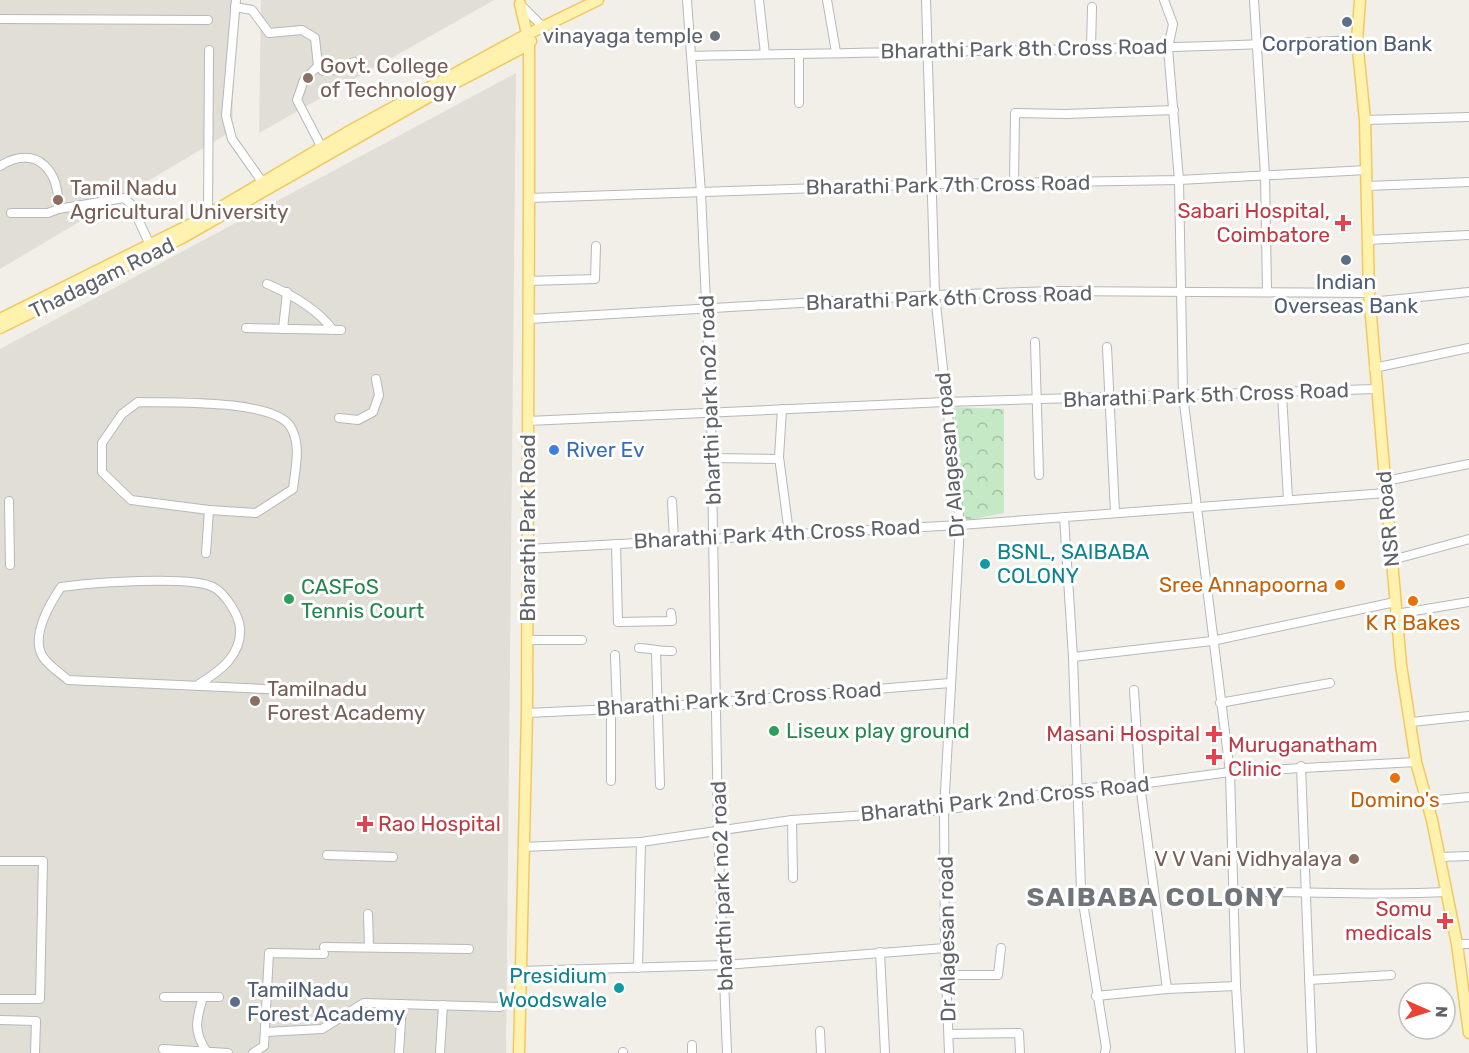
<svg xmlns="http://www.w3.org/2000/svg" width="1469" height="1053" font-family="Rubik,sans-serif">
<defs>
<pattern id="park-crowns" width="20" height="18" patternUnits="userSpaceOnUse" patternTransform="scale(1.5)"><rect width="20" height="18" fill="#c5e8c5"/><path d="M2 6a3 3 0 1 1 6 0M12 15a3 3 0 1 1 6 0" fill="none" stroke="#a3c0a4"/></pattern>
</defs>
<rect width="100%" height="100%" fill="#f1efe8"/>
<g fill="#e1ded6">
<path d="M0,0h236l-4,131 -232,138z"/>
<path d="M261,0h233l-235,133z"/>
<path d="M516,73l-10,980h-506v-704z"/>
</g>
<path fill="url(#park-crowns)" d="M950,407l54,2v104l-41,8z"/>
<g fill="none" stroke-linecap="round" stroke-linejoin="round">
<defs>
<g id="minor">
<path d="M236,0l-10,116 6,23 31,44"/>
<path d="M687,0l14,193 10,219 7,417 9,224"/>
<path d="M759,0l6,54"/>
<path d="M827,0l9,52"/>
<path d="M926,0l9,295 25,230 -16,285 1,138 4,105"/>
<path d="M1164,0l9,24 -5,24 11,132 4,215 47,377 6,214 4,67"/>
<path d="M1254,0l11,175 2,115"/>
<path d="M521,5l23,23"/>
<path d="M235,7l17,3 17,23 33,-3 13,8 3,28"/>
<path d="M0,19l208,1"/>
<path d="M1091,48l1,-41"/>
<path d="M692,56c221,-5 443,-5 665,-16"/>
<path d="M799,103v-49"/>
<path d="M1365,120l104,-3"/>
<path d="M322,148l-25,-48 7,-20 14,-14 5,5 12,-1 19,-8"/>
<path d="M0,166c37,-23 61,6 58,43"/>
<path d="M1014,183l1,-70 51,1 108,-4"/>
<path d="M1367,186l102,-4"/>
<path d="M529,198l405,-14 245,-4 187,-10"/>
<path d="M11,213h37l10,-4 66,-11 7,6 19,41"/>
<path d="M208,215l1,-165"/>
<path d="M1367,240l102,-5"/>
<path d="M529,281l66,-2 1,-33"/>
<path d="M267,284c24,10 50,25 66,46"/>
<path d="M1370,302l99,-10"/>
<path d="M529,319l406,-24 119,-4 315,2"/>
<path d="M246,328l95,2"/>
<path d="M283,329l4,-37"/>
<path d="M1035,342l4,133"/>
<path d="M1107,347l8,166"/>
<path d="M1374,368l95,-20"/>
<path d="M1282,394l6,105"/>
<path d="M138,402c31,1 134,-3 152,24 12,18 5,43 3,63l-37,24 -47,-3 -78,-10 -29,-28v-29l20,-29z"/>
<path d="M782,409l-3,48 10,76"/>
<path d="M339,418l19,2 15,-8 6,-17 -3,-16"/>
<path d="M528,421l417,-19 431,-13"/>
<path d="M712,458l67,1"/>
<path d="M1386,481l83,-17"/>
<path d="M9,501l1,64"/>
<path d="M672,501l2,39"/>
<path d="M1064,517l9,140 8,233 25,157 -1,6"/>
<path d="M616,544l2,78 54,-1 -1,-8"/>
<path d="M528,549l432,-24 426,-32"/>
<path d="M206,553l3,-43"/>
<path d="M1392,560l77,-21"/>
<path d="M1396,614l73,-12"/>
<path d="M527,640h55"/>
<path d="M639,648c12,0 21,4 33,3"/>
<path d="M656,652l4,133"/>
<path d="M615,655l2,54"/>
<path d="M1073,657l139,-16 183,-39"/>
<path d="M199,684c21,-13 43,-29 41,-56 -1,-13 -15,-35 -27,-41 -22,-12 -124,-4 -152,0 -12,18 -31,50 -18,70 6,9 17,16 25,23l263,12"/>
<path d="M1220,703l110,-20"/>
<path d="M611,709v72"/>
<path d="M527,713l131,-6 292,-24"/>
<path d="M1411,722l58,-6"/>
<path d="M1301,766l11,287"/>
<path d="M1427,801l42,-4"/>
<path d="M792,820l1,58"/>
<path d="M523,847l118,-5 151,-22 152,-10 132,-21 64,-5 90,-12 186,-10"/>
<path d="M327,855l66,2"/>
<path d="M1439,857l30,-1"/>
<path d="M0,861h43l-3,138h-40"/>
<path d="M1234,892c72,-1 142,4 213,0"/>
<path d="M368,914l1,33"/>
<path d="M1457,944h12"/>
<path d="M324,947l145,2"/>
<path d="M880,952l5,101"/>
<path d="M638,968l3,-126"/>
<path d="M520,971l205,-6 220,-17"/>
<path d="M947,975h51l3,-27"/>
<path d="M1309,980l82,-5"/>
<path d="M1167,989l69,-3"/>
<path d="M1096,996l71,-7 -27,-205 -6,-94"/>
<path d="M164,997h39c-7,23 -10,35 4,55"/>
<path d="M203,997h16"/>
<path d="M0,1020l36,1 -1,32"/>
<path d="M820,1031l1,22"/>
<path d="M265,1032l57,-3 42,-26 136,4"/>
<path d="M949,1034l70,-1 1,20"/>
<path d="M692,1045v8"/>
<path d="M163,1049l65,4"/>
<path d="M623,1052v1"/>
<path d="M253,1053l11,-7 5,-93 55,1"/>
<path d="M399,1053l3,-49"/>
<path d="M440,1053l3,-48"/>
</g>
<g id="major">
<path d="M1360,0l-3,40 8,80 4,173 32,372 15,97 16,58 25,124 12,89"/>
<path d="M0,319l199,-99 147,-87 174,-95 78,-38"/>
<path d="M0,328l182,-90 250,-143 92,-48 7,-6"/>
<path d="M519,1053l8,-340 2,-515v-156l-9,-38"/>
</g>
</defs>
<use href="#minor" stroke="#b5b8bc" stroke-width="10"/>
<use href="#major" stroke="#f2c960" stroke-width="13"/>
<use href="#minor" stroke="#fff" stroke-width="8"/>
<use href="#major" stroke="#fff2af" stroke-width="10"/>
</g>
<g fill="#5c6f8a" stroke="#fff" stroke-width="2">
<circle cx="1347" cy="22" r="6"/>
<circle cx="1346" cy="260" r="6"/>
<circle cx="235" cy="1002" r="6"/>
</g>
<circle fill="#6b7280" stroke="#fff" stroke-width="2" cx="715" cy="36" r="6"/>
<g fill="#8d6e63" stroke="#fff" stroke-width="2">
<circle cx="308" cy="78" r="6"/>
<circle cx="58" cy="200" r="6"/>
<circle cx="255" cy="701" r="6"/>
<circle cx="1354" cy="859" r="6"/>
</g>
<g fill="#e0444e" stroke="#fff" stroke-width="2">
<path d="M1340 214h6v6h6v6h-6v6h-6v-6h-6v-6h6z"/>
<path d="M1211 725h6v6h6v6h-6v6h-6v-6h-6v-6h6z"/>
<path d="M1211 748h6v6h6v6h-6v6h-6v-6h-6v-6h6z"/>
<path d="M362 815h6v6h6v6h-6v6h-6v-6h-6v-6h6z"/>
<path d="M1442 912h6v6h6v6h-6v6h-6v-6h-6v-6h6z"/>
</g>
<circle fill="#3f7fe0" stroke="#fff" stroke-width="2" cx="554" cy="450" r="6"/>
<g fill="#0f9aa8" stroke="#fff" stroke-width="2">
<circle cx="985" cy="564" r="6"/>
<circle cx="619" cy="988" r="6"/>
</g>
<g fill="#e8710a" stroke="#fff" stroke-width="2">
<circle cx="1340" cy="585" r="6"/>
<circle cx="1413" cy="601" r="6"/>
<circle cx="1395" cy="778" r="6"/>
</g>
<g fill="#2e9e5b" stroke="#fff" stroke-width="2">
<circle cx="289" cy="599" r="6"/>
<circle cx="774" cy="731" r="6"/>
</g>
<g text-anchor="middle" stroke-width="6" stroke-linejoin="round" paint-order="stroke">
<g font-size="21" fill="#5b616d" stroke="#fff" text-anchor="end">
<text x="703" y="43">vinayaga temple</text>
</g>
<g font-size="21" fill="#4e5e75" stroke="#fff">
<text x="1347" y="51">Corporation Bank</text>
<text x="1346" y="289">Indian<tspan x="1346" dy="24">Overseas Bank</tspan></text>
<text x="247" y="997" text-anchor="start">TamilNadu<tspan x="247" dy="24">Forest Academy</tspan></text>
</g>
<g font-size="21" fill="#5f6368" stroke="#fff">
<text transform="translate(1024 49) rotate(-1)" y="7">Bharathi Park 8th Cross Road</text>
<text transform="translate(948 185) rotate(-1)" y="7">Bharathi Park 7th Cross Road</text>
<text transform="translate(102 278) rotate(-26)" y="7">Thadagam Road</text>
<text transform="translate(949 298) rotate(-2)" y="7">Bharathi Park 6th Cross Road</text>
<text transform="translate(1206 395) rotate(-2)" y="7">Bharathi Park 5th Cross Road</text>
<text transform="translate(710 400) rotate(-92)" y="7">bharthi park no2 road</text>
<text transform="translate(950 455) rotate(-95)" y="7">Dr Alagesan road</text>
<text transform="translate(1388 519) rotate(-95)" y="7">NSR Road</text>
<text transform="translate(528 528) rotate(-90)" y="7">Bharathi Park Road</text>
<text transform="translate(777 534) rotate(-3)" y="7">Bharathi Park 4th Cross Road</text>
<text transform="translate(739 699) rotate(-4)" y="7">Bharathi Park 3rd Cross Road</text>
<text transform="translate(1005 799) rotate(-6)" y="7">Bharathi Park 2nd Cross Road</text>
<text transform="translate(722 886) rotate(-92)" y="7">bharthi park no2 road</text>
<text transform="translate(947 939) rotate(-91)" y="7">Dr Alagesan road</text>
</g>
<g font-size="21" fill="#785e54" stroke="#fff" text-anchor="start">
<text x="320" y="73">Govt. College<tspan x="320" dy="24">of Technology</tspan></text>
<text x="70" y="195">Tamil Nadu<tspan x="70" dy="24">Agricultural University</tspan></text>
<text x="267" y="696">Tamilnadu<tspan x="267" dy="24">Forest Academy</tspan></text>
<text x="1342" y="866" text-anchor="end">V V Vani Vidhyalaya</text>
</g>
<g font-size="21" fill="#be3a42" stroke="#fff" text-anchor="end">
<text x="1330" y="218">Sabari Hospital,<tspan x="1330" dy="24">Coimbatore</tspan></text>
<text x="1200" y="741">Masani Hospital</text>
<text x="1228" y="752" text-anchor="start">Muruganatham<tspan x="1228" dy="24">Clinic</tspan></text>
<text x="378" y="831" text-anchor="start">Rao Hospital</text>
<text x="1432" y="916">Somu<tspan x="1432" dy="24">medicals</tspan></text>
</g>
<g font-size="21" fill="#366cbe" stroke="#fff" text-anchor="start">
<text x="566" y="457">River Ev</text>
</g>
<g font-size="21" fill="#0d838f" stroke="#fff" text-anchor="start">
<text x="997" y="559">BSNL, SAIBABA<tspan x="997" dy="24">COLONY</tspan></text>
<text x="607" y="983" text-anchor="end">Presidium<tspan x="607" dy="24">Woodswale</tspan></text>
</g>
<g font-size="21" fill="#c56008" stroke="#fff">
<text x="1328" y="592" text-anchor="end">Sree Annapoorna</text>
<text x="1413" y="630">K R Bakes</text>
<text x="1395" y="807">Domino's</text>
</g>
<g font-size="21" fill="#27864d" stroke="#fff" text-anchor="start">
<text x="301" y="594">CASFoS<tspan x="301" dy="24">Tennis Court</tspan></text>
<text x="786" y="738">Liseux play ground</text>
</g>
<g font-size="27" font-weight="bold" letter-spacing="1.5" fill="#70757a" stroke="#fff">
<text x="1156" y="906">SAIBABA COLONY</text>
</g>
</g>
<g transform="translate(1427 1011) rotate(93)"><circle r="28" fill="#ffffff" stroke="#bfc1c3" stroke-width="1.5"/>
<path d="M0-4.5L10 22L0 15L-10 22Z" fill="#ea4335"/>
<text y="-9" font-size="16" font-weight="bold" text-anchor="middle" fill="#5f6368">N</text>
</g>
</svg>
